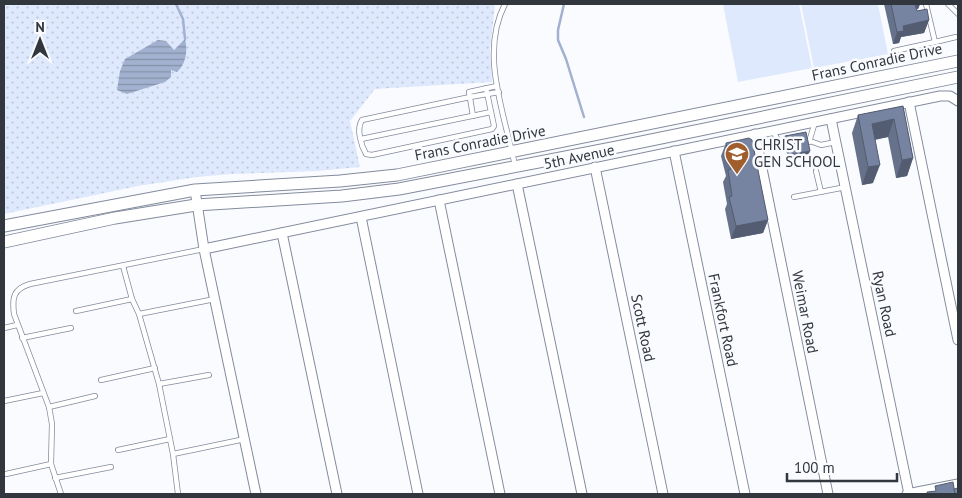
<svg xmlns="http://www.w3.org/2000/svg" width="962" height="498" font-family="'PT Sans',sans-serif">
<defs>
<pattern id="grass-dots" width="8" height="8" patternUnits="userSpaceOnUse" patternTransform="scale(1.25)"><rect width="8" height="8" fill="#dfe9fd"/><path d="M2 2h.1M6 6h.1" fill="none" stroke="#c0c8da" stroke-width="1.8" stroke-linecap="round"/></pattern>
<pattern id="water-rules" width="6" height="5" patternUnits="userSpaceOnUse" patternTransform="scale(1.25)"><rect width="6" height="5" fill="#a2b1cf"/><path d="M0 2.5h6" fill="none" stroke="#8591a9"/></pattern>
</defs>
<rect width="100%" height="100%" fill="#f9fbff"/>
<path fill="url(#grass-dots)" d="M4,4h488l3,2 -5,43 2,33 -117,7 -25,32 10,46 -43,4 -86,3 -34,3 -59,9 -134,28z"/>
<g fill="#dfe9fd">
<path d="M723,4h76l13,64 -74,14z"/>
<path d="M801,4h77l10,50 -74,14z"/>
</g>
<path fill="url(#water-rules)" d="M185,39c3,12 1,25 -8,33l-6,-2v7l-6,5 -38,12 -10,-4 3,-19 5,-12 33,-19 8,1 8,9z"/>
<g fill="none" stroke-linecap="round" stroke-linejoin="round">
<g stroke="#a2b1cf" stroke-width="2.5">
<path d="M176,4l7,15 2,20"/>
<path d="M564,4l-6,26v10l8,19 18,58"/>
</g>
<defs>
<g id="lane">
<path d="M505,4c-26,50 0,110 10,162"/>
<path d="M948,4l10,10"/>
<path d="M935,42l21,-5"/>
<path d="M894,51l41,-9 -9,-38"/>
<path d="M486,88l8,38 -2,3 -120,26 -6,-1c-5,-9 -10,-25 -4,-34l108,-23 29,-5"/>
<path d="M473,116l-4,-24 28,-6"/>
<path d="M773,131l7,13 5,2"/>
<path d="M361,139l130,-27"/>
<path d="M810,141l11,4 15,-3"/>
<path d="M809,142l6,-20"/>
<path d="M816,171l5,21"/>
<path d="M794,197l52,-10"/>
<path d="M123,266l9,33 7,15 20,70 14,70 5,40"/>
<path d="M76,311l56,-12"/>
<path d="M139,314l76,-15"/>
<path d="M4,328l13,-3"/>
<path d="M22,338l49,-10"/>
<path d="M101,380l54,-12"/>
<path d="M159,384l50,-9"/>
<path d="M4,401l39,-8"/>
<path d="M49,407l46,-11"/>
<path d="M118,450l52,-11"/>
<path d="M173,454l72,-15"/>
<path d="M6,474l45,-10"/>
<path d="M55,478l56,-11"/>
<path d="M61,494l-10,-30 1,-40 -3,-17 -35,-93c-2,-16 -1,-25 16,-30l174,-35"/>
</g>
<g id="street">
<path d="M909,102l49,238"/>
<path d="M831,119l78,375"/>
<path d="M755,134l73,360"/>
<path d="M674,151l71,343"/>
<path d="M595,167l68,327"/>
<path d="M517,184l65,310"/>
<path d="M195,190l9,59 52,245"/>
<path d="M439,200l61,294"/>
<path d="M361,217l57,277"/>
<path d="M282,233l55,261"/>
<path d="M204,249l736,-153h10l8,5"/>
<path d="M907,494l51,-10"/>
</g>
<g id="secondary">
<path d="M4,226l191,-36 145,-9 57,-6 561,-114"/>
<path d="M4,242l111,-24 81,-13 146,-9 57,-7 218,-42 341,-70"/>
</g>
</defs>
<use href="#lane" stroke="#838b9c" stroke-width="6"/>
<use href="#street" stroke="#838b9c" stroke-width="11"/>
<use href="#secondary" stroke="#838b9c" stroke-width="13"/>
<use href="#lane" stroke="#fff" stroke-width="4.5"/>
<use href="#street" stroke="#fff" stroke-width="9"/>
<use href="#secondary" stroke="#fff" stroke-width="11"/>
</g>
<g fill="#65728a">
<path d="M884,4h36l-2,5h-2l1,2 12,9 -5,13 -23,4 -2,6 -6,1z"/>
<path d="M903,106l10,52 -6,18 -11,2 -8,-41 -13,3 -2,43 -11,2 -10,-52 6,-18z"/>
<path d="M785,136l24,18 -21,4 -4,-19z"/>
<path d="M726,143l42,77 -5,13 -32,6 -6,-30 2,-5 -4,-22 3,-6 -5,-20z"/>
</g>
<g fill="#535c71">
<path d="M912,4h8l-2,5 -9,2z"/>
<path d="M929,20l-5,13 -23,4 -2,6 -6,1 4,-12 6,-6z"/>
<path d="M894,119l-6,18 -23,4 7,-17z"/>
<path d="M810,151l-1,3 -21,4 1,-3z"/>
<path d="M913,158l-6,18 -11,2 6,-18z"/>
<path d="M880,165l-7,18 -11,2 6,-18z"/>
<path d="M768,220l-5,13 -32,6 5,-13z"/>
</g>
<g fill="#7684a1" stroke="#535c71">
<path d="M891,4h24l2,7 10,-2 2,11 -26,6 1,5 -7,1z"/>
<path d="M903,106l10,52 -11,2 -8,-41 -22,5 8,41 -12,2 -10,-52z"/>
<path d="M806,132l4,19 -21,4 -4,-19z"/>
<path d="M749,138l3,2 16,80 -32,6 -7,-29 3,-1 -4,-26 3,-1 -5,-26z"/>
<path d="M953,482l2,12h-28v-2l9,-1 -1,-5z"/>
<path d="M958,488v6h-3l-1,-5z"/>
</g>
<defs>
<symbol id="school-pin" viewBox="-11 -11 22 30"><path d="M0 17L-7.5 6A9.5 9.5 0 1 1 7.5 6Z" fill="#a15e2d" stroke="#f9fbff"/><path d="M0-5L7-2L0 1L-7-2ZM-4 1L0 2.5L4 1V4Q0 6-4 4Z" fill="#fff"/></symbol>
</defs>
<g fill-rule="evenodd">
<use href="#school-pin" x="723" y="140" width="28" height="38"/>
</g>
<g text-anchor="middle" stroke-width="5" stroke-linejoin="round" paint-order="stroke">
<g font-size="15" fill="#32363d" stroke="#f9fbff">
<text transform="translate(877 62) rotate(-12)" y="5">Frans Conradie Drive</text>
<text transform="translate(480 143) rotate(-11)" y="5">Frans Conradie Drive</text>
<text transform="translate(579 157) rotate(-12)" y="5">5th Avenue</text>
<text transform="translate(884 304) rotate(78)" y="5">Ryan Road</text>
<text transform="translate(805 312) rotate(79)" y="5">Weimar Road</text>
<text transform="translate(723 320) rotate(78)" y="5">Frankfort Road</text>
<text transform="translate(643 328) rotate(78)" y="5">Scott Road</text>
</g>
<g font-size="15" fill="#32363d" stroke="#f9fbff" text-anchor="start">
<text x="754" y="150">CHRIST<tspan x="754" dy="17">GEN SCHOOL</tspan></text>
</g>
</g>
<rect width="962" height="498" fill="none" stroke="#32363d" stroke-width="10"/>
<g transform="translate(40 40)" stroke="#f9fbff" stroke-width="4" paint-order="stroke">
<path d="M0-4L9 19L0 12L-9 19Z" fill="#32363d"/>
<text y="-8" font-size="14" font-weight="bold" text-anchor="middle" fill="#32363d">N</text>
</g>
<path d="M787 473v8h110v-8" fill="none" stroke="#32363d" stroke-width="2.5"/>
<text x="794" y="473" font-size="15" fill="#32363d" stroke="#f9fbff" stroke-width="4" paint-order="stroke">100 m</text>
</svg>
